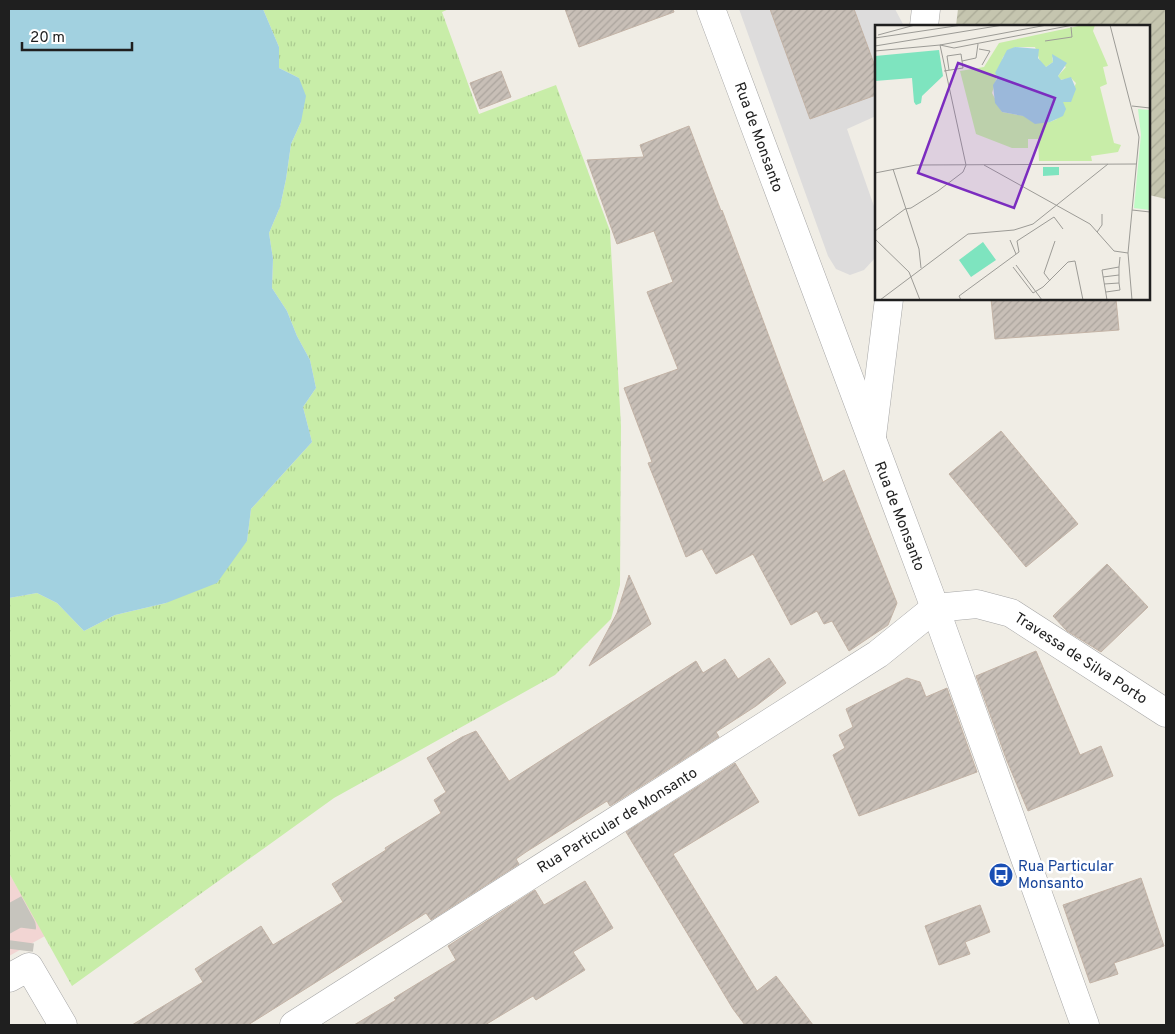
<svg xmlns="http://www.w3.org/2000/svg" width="1175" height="1034" font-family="Overpass,sans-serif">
<defs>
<pattern id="construction-furrows" width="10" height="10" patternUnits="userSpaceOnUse" patternTransform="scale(1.25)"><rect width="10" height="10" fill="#c5c5af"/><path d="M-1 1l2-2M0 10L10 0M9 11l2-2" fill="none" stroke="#a9a996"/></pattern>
<pattern id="grass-tufts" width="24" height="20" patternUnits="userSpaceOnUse" patternTransform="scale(1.25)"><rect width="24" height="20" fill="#c8eda8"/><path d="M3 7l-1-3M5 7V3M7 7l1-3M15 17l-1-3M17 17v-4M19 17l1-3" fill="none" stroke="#abcb90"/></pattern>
<pattern id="building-hatch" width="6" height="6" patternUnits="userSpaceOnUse" patternTransform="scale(1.25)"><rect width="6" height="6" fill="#c8bfb7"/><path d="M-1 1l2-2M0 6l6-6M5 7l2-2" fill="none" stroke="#aba49d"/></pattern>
</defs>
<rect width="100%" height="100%" fill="#f0ede5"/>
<path fill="#dddcdc" d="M739,9h156l9,17h-28v90l-29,13 29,83 -1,46 -11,12 -14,5 -14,-6 -8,-13z"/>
<path fill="#f2d5d3" d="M9,873l36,63 -36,20z"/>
<path fill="url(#construction-furrows)" d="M958,9h208v190l-17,-4v-169h-193z"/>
<path fill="url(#grass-tufts)" d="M263,9h186l-7,3 37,102 77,-29 54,146 11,195 -1,159 -9,34 -56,56 -221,123 -262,188 -63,-113v-275l28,-5 20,10 27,28 31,-16 51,-12 81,-62 4,-32 61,-67 -9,-35 13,-19 -6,-28 -13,-24 -10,-25 -15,-23 1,-29 -4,-26 11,-26 6,-28 5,-35 10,-22 -2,-44 -20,-10v-21z"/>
<path fill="#a2d1e0" d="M9,9h254l16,38v21l20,10 7,18 -5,26 -10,22 -5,35 -6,28 -11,26 4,26 -1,29 15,23 10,25 13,24 6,28 -13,19 9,35 -61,67 -4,32 -30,42 -51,20 -51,12 -31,16 -27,-28 -20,-10 -28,5z"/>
<g fill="url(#building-hatch)" stroke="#c3b3a6">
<path d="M565,9h108l1,3 -95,35z"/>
<path d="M770,9h84l22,60v26l-66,24z"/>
<path d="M501,71l10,26 -31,12 -10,-26z"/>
<path d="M689,126l32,85 1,-1 101,272 21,-12 53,133 -9,22 -39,26 -17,-30 -8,3 -7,-13 -26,14 -38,-71 -37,20 -14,-25 -16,8 -38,-94 4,-1 -28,-74 54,-19 -31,-77 26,-10 -19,-51 -37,13 -30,-84 57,-3 -4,-12z"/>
<path d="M991,299h125l3,31 -124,9z"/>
<path d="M1001,431l77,93 -52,43 -77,-93z"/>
<path d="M1107,564l41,43 -47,45 -34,-21 -14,-15z"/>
<path d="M629,575l22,49 -62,42 28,-53z"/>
<path d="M1036,651l44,104 21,-9 12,30 -85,35 -21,-50 -31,-85z"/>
<path d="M769,658l17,25 -30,23 -40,26 3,5 -109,69 -3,-5 -81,51 -10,7 3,5 -88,56 -5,-7 -178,112h-116l71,-43 -8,-13 66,-43 12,19 70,-43 -11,-18 54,-34 -1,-2 56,-35 -7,-13 12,-8 -19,-34 35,-21 14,-6 33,50 187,-120 7,12 22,-14 13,20z"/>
<path d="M907,678l13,4 6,15 21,-9 30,84 -118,44 -26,-61 12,-7 -6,-13 14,-8 -7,-18z"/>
<path d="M735,763l24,39 -86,52 84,137 19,-15 37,49h-68l-12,-16 -107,-177z"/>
<path d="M1141,878l23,68 -50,17 4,11 -28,9 -27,-78z"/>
<path d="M585,881l28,47 -40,24 12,18 -49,30 -3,-4 -48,29h-131l42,-25 -2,-2 62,-38 -8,-14 87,-56 9,15z"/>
<path d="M980,905l10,27 -25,10 5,12 -31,11 -14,-39z"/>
</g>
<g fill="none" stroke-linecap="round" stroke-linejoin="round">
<path stroke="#c6c4bd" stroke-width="28" stroke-dasharray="28 14" stroke-linecap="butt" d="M9,903l13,24 -3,23"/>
<defs>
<g id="minor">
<path d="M711,9l224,599 150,417"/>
<path d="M924,26l2,-17"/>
<path d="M872,436l17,-137"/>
<path d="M935,608l42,-4 34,9 155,100"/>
<path d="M9,978l20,-11 34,58"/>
<path d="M294,1025l584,-371 57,-46"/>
</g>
</defs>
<use href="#minor" stroke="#a6a6a6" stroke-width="29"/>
<use href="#minor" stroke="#fff" stroke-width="28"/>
</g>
<defs>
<symbol id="bus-disc" viewBox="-11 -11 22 22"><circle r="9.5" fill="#1a4fb4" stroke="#fff"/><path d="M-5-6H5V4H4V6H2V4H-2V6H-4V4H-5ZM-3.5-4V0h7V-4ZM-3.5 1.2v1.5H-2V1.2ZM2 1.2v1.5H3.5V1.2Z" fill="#fff"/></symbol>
</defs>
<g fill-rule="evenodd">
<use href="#bus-disc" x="987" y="861" width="28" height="28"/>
</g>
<g text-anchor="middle" stroke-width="5" stroke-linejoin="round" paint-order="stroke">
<g font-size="15" fill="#1f1f1f" stroke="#fff">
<text transform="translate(759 137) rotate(70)" y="5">Rua de Monsanto</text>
<text transform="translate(900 516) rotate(69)" y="5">Rua de Monsanto</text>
<text transform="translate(1081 658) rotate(33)" y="5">Travessa de Silva Porto</text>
<text transform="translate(617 820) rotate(-32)" y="5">Rua Particular de Monsanto</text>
</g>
<g font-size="15" fill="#164399" stroke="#fff" text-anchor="start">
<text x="1018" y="871">Rua Particular<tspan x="1018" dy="17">Monsanto</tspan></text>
</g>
</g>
<g transform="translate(875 25)">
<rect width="275" height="275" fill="#f0ede5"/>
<path d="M208,0h12l-2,6 13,30 2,5 -5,1 4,17 -7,3 14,56 7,2 -3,7 -27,4 1,5h-53l-1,-22h-10v9h-16l-36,-14 -16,-63 24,-4 15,-24zM140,22h20l6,17 5,3 7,-5 -1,-5 14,10 -8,9 2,4 11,-2 5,5 -7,18 -6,1 -6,17 -7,3h-17l-9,-6 -22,-4 -10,-19 11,-36z" fill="#c8eda8" fill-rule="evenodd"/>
<path d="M263,84l12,1v100l-16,-2 7,-73z" fill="#bffcc6"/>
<path d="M64,25l4,26 -21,20 -1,7 -5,2 -2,-3 -2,-24 -37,3v-25zM168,142h16v8l-16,1zM108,217l13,18 -25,17 -12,-17z" fill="#7ee4bf"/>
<path d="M140,22l24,2 -1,9 8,9 7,-5 -1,-8 15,9 -9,13 3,4 10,-3 5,12 -5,13h-8l3,7 -3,7 -13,6 -15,2 -12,-8 -21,-4 -7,-9 -2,-18 5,-8 -3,-4 12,-23z" fill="#a2d1e0"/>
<path fill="none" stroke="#9c9b96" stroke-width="1" d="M235,0l29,112 -11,116 4,47M3,10l37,-10M0,13l87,-13M170,16l27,-4 -1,-10M0,21l128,-21M104,24l11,2 -8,14M0,26l65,-6 107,-20M74,45l-2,-14 14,-2 1,7M69,46l19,-3 -1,-7 14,-3 2,-14M257,81l18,2M91,140l-26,-120 14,3 119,-23M109,140l106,59 24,27 14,2M18,144l26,80 2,19M0,148l41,-8 220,-1M257,185l18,2M0,206l30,-22 6,-1 27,-17 25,-19 3,-7M222,207l5,-7v-11M0,214l34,33 11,28M135,215l6,14M141,240l26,35M138,242l20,26 10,-6 25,-25 7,-1 8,39M228,252l16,-2M175,256l-6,-8 11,-32M229,259l15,-1v-16M231,267l14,-2 -1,-7M5,275l88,-66 46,-4 19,-6 75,-60M86,275l-2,-4 60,-44 -2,-11 37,-24 9,12M232,275l-5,-30 17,-3 1,-10"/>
<path fill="#7b2cbf" fill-opacity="0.15" stroke="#7b2cbf" stroke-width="2.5" d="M83,38l97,35 -41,110 -96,-35z"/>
<rect width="275" height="275" fill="none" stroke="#1f1f1f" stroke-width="2.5"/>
</g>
<rect width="1175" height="1034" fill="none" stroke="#1f1f1f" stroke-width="20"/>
<path d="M22 42v8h110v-8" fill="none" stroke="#1f1f1f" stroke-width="2.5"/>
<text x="30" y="42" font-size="15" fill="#1f1f1f" stroke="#ffffff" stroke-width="4" paint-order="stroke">20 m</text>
</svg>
